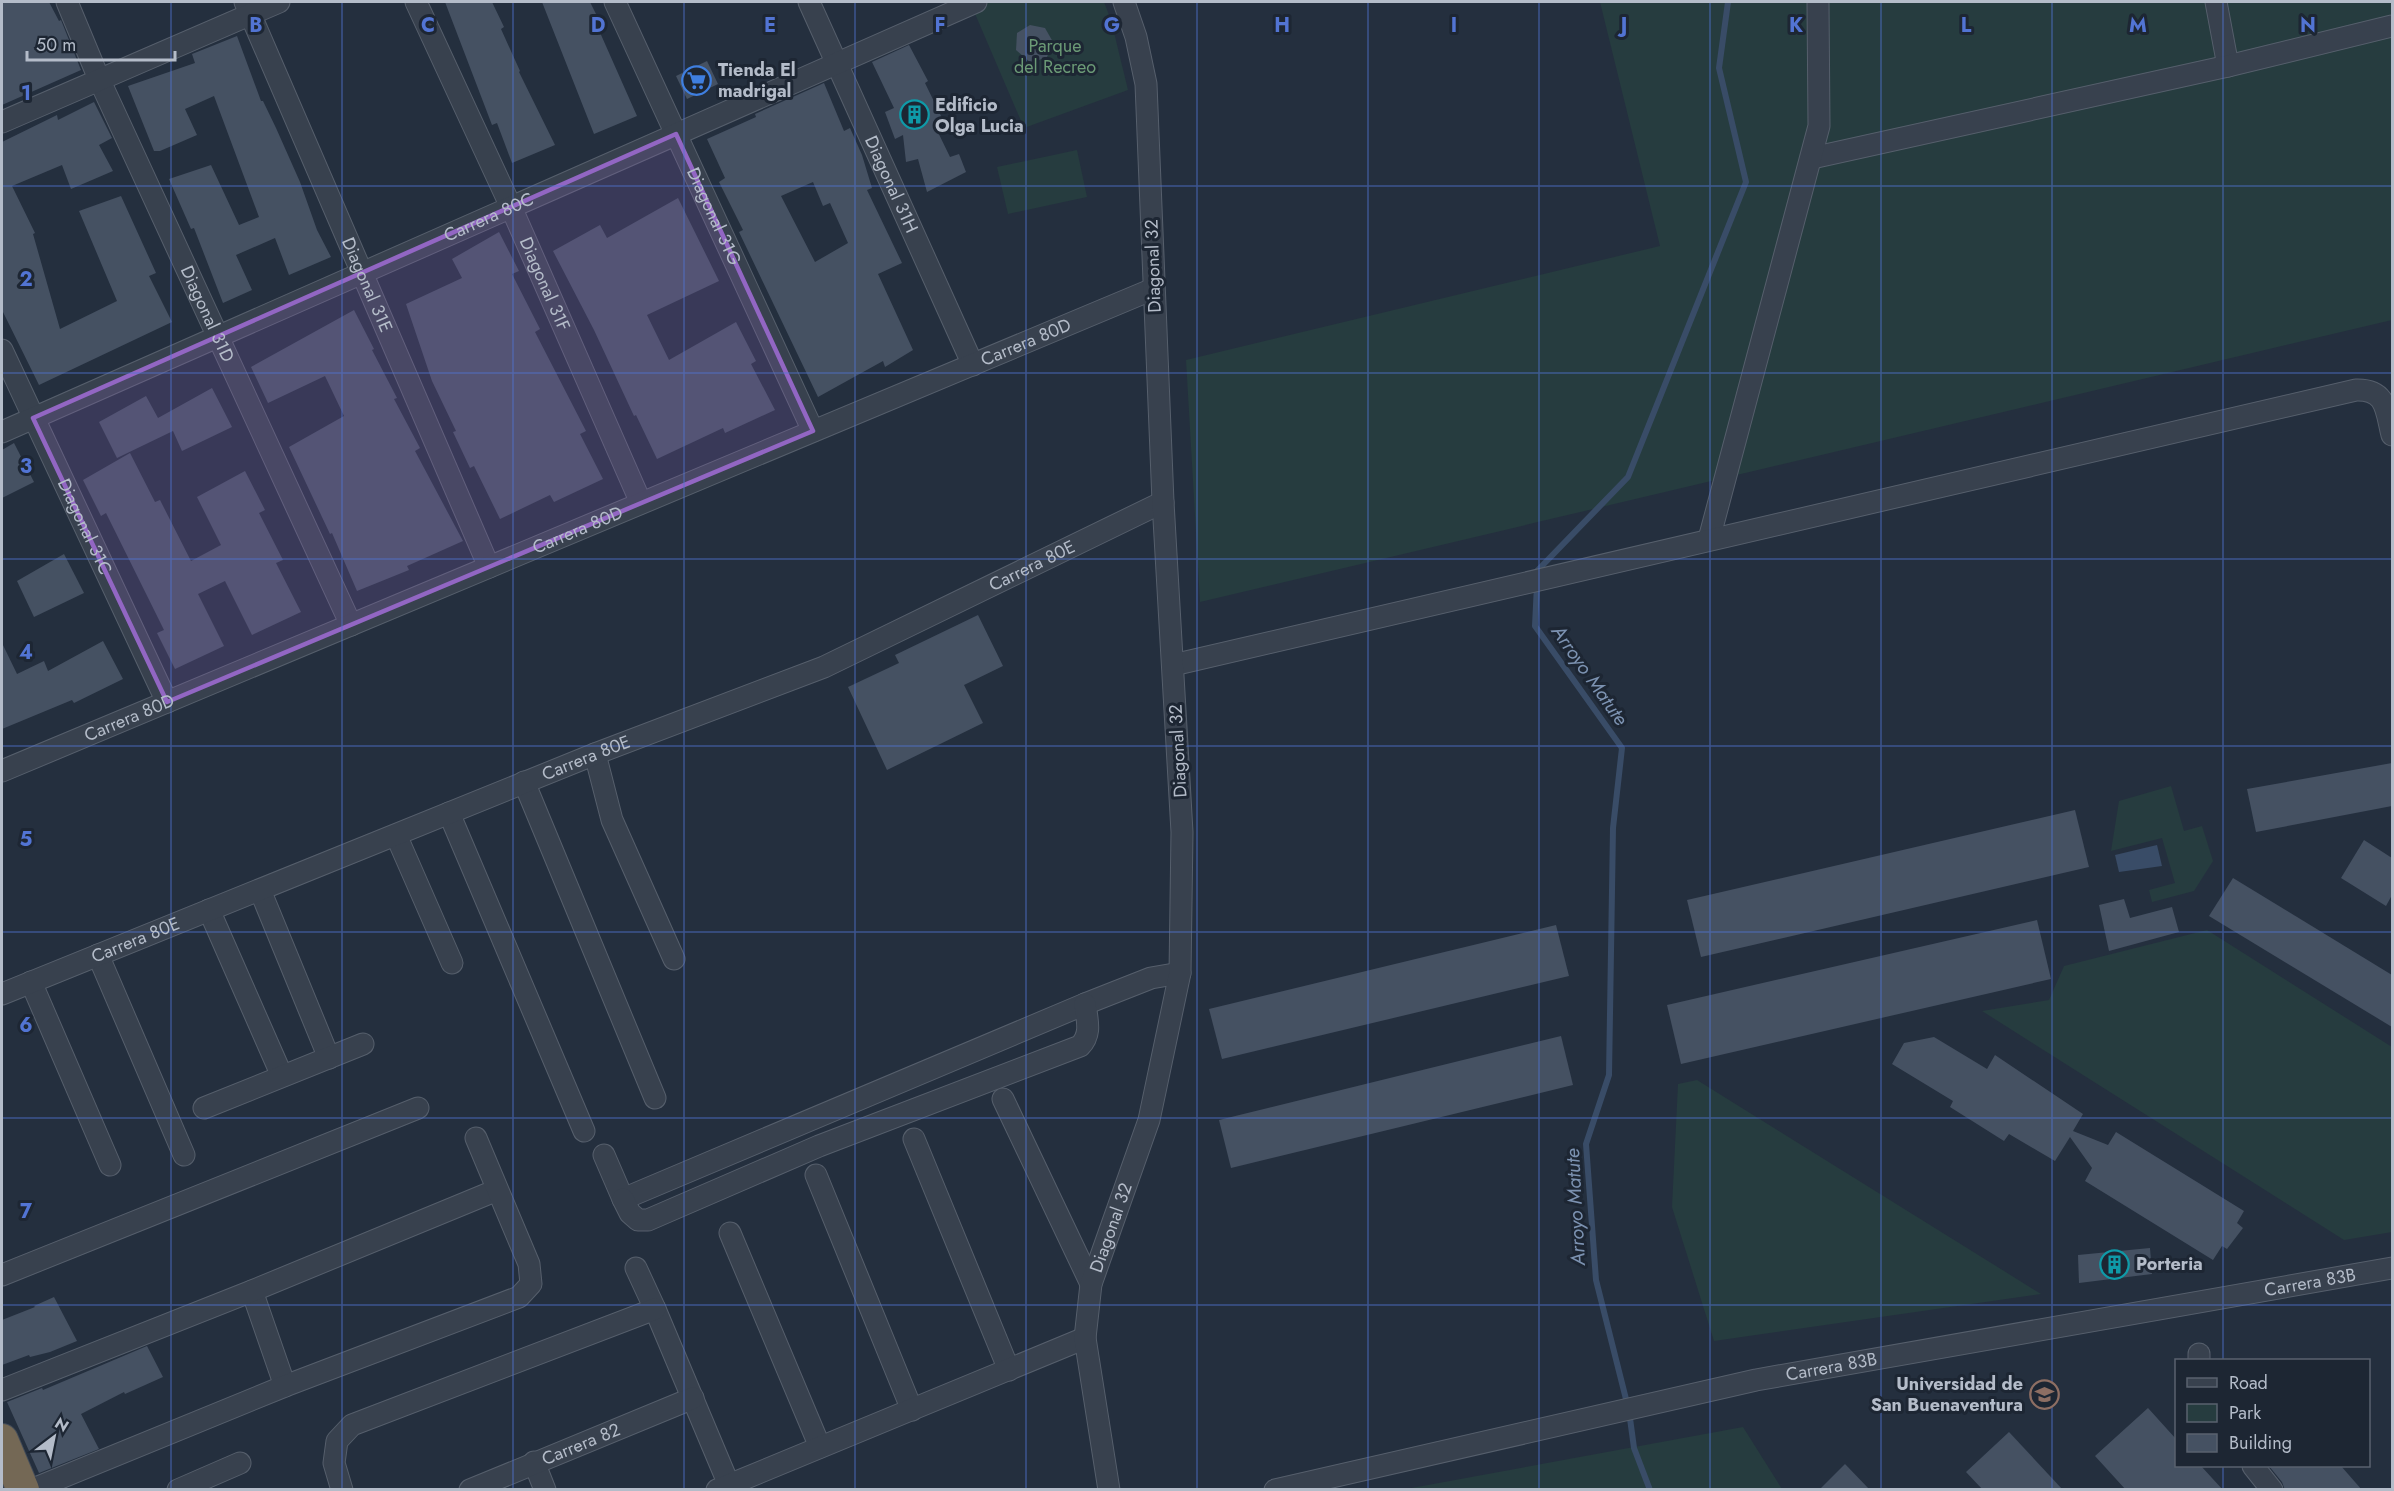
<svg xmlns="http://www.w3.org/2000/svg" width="2394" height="1491" font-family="Jost,sans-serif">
<rect width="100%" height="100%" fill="#242f3e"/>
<g fill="#263c3f">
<path d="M991,2h113l7,18 17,70 -104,38 -51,-119z"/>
<path d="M1600,2h792v318l-1192,282 -14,-242 474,-114z"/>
<path d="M1077,150l10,47 -79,17 -11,-47z"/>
<path d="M2171,786l13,45 18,-5 11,35 -19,30 -42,11 -3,-12 26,-7 -13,-45 -51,13 8,-50z"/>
<path d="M2207,930l185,117v185l-48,8 -362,-229 67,-11 15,-34z"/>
<path d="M1697,1080l344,214 -327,47 -42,-134 6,-123z"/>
<path d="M1743,1427l39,62h-376z"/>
</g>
<path fill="#394c67" d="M2157,845l5,21 -43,6 -4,-17z"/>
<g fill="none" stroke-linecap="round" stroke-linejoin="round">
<g stroke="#394c67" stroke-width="6">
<path d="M1537,575v-4l91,-94 118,-295 -27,-114 9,-66"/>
<path d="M1537,585l-2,41 87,122 -9,80 -4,247 -23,69 10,136 33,131 5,37 16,42"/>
</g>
</g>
<g fill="#455162" fill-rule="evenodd">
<path d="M2,2h47l10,19 2,-1 20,50 -79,35z"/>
<path d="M445,2h47l12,25 -3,2 19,42 -1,1 36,73 -43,18 -15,-40 -5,2z"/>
<path d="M542,2h48l8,16 -4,1 43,97 -43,18z"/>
<path d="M1030,25l15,3 8,14 -6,15 -16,6 -15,-13 1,-17z"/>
<path d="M237,36l24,65h2l13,27 24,54 17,48 14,27 -42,18 -14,-37 -39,17 16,35 -29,13 -29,-75 -3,1 -22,-50 42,-14 28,60 20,-8 -45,-121 -29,13 12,26 -37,16h-6l-26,-65 67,-23 -3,-9z"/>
<path d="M909,45l19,36 -3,2 17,35 -9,4 17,35 9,-3 7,18 -39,20 -9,-33 -12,3 -3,-27 -8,4 -10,-27 9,-4 -22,-46z"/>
<path d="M707,61l11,23 -31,15 -11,-23z"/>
<path d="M824,83l20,48 6,-3 12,27 10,33 -5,2 35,73 -24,11 35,76 -28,17 -2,-6 -65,36 -79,-165 4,-2 -24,-48 6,-4 -18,-39 49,-22 -1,-3zM813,182l10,24 7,-3 18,40 -33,19 -34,-66z"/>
<path d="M94,102l18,36 -13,7 14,26 -42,18 -9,-24 -50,21 23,47 -2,1 27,95 57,-28 -38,-90 42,-15 35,77 -7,3 23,46 -133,63 -37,-75v-168l55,-27 1,5z"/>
<path d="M678,198l41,83 -72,34 22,45 67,-38 20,39 -5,3 24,46 -50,23 -2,-5 -66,31 -21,-44 -2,1 -40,-86 -41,-79 47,-26 7,13z"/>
<path d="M499,232l20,39 -7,3 28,55 -5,3 51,99 -6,3 23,45 -49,23 -4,-7 -50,24 -26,-53 -4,2 -17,-36 3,-1 -24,-50 -26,-77 56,-26 -10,-19z"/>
<path d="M354,310l20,39 -2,1 25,48 -3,1 26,49 -5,3 48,90 -56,25 2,4 -52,21 -25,-58 -2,1 -41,-87 55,-31 -19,-40 -57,27 -17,-36z"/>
<path d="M212,388l20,39 -50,24 -9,-20 -56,27 -18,-36 47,-26 12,22z"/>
<path d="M14,443l20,39 -32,16v-48z"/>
<path d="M130,453l25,49 5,-2 31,61 30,-16 -24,-48 48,-26 20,39 -6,3 24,47 -7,3 25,49 -49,23 -27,-54 -27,13 26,52 -49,23 -18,-36 7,-3 -58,-117 -5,3 -18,-36z"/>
<path d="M64,554l20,39 -50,24 -17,-36z"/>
<path d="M978,615l25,51 -39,19 19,38 -96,47 -39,-83 51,-24 -4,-8z"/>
<path d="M103,641l20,38 -49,24 -2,-3 -70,29v-86l15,31 27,-13 4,10z"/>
<path d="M2392,763v43l-136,26 -9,-43z"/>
<path d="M2075,810l14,57 -388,90 -14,-57z"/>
<path d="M2364,840l28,18v37l-6,11 -45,-28z"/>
<path d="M2233,878l159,97v52l-183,-111z"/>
<path d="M2124,899l6,19 42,-11 7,25 -70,19 -10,-46z"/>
<path d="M2037,920l14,59 -370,85 -14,-59z"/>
<path d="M1556,925l13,51 -347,83 -13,-50z"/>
<path d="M1561,1036l12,49 -342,83 -12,-48z"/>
<path d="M1934,1037l53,32 8,-14 88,59 -10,17 35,14 8,-13 128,79 -7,12 6,5 -16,21 -5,-3 -9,14 -128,-79 7,-13 -22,-31 -15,24 -46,-27 -5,7 -54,-34 3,-6 -61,-37 12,-21z"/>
<path d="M2150,1248l2,26 -73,9 -1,-28z"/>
<path d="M54,1297l23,44 -27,11 -20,5 -1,-2 -27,10v-45l33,-13 -1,-1z"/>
<path d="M147,1346l16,31 -38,17 -1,-2 -43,22 18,35 -60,24 -32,-71 35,-14 1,2z"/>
<path d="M2148,1408l28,31v27h25l22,24h-97l-31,-34z"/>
<path d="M2009,1432l54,58h-80l-17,-18z"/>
<path d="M1845,1464l25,26h-51z"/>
<path d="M2269,1466h72l21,24h-77l-3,-8z"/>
</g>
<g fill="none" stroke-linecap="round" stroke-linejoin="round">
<defs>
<g id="minor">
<path id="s1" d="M67,2l32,77 252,546"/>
<path id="s2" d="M245,2l244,565"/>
<path id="s3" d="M416,2l95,205 130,296"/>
<path id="s4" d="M615,2l198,429"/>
<path id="s5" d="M809,2l164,363"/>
<path d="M2216,2l12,64"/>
<path d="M2,122l277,-120"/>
<path d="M1812,158l416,-92 164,-40"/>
<path id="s6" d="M2,350l165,352"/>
<path id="s7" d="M2,432l974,-430"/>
<path d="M1709,539l110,-413 -1,-124"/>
<path d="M1173,665l1183,-275c31,-1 30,21 36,45"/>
<path d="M595,754l17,66 62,139"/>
<path id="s8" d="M2,771l1151,-482"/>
<path d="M524,782l131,316"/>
<path d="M449,813l135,318"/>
<path d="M396,835l56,128"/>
<path d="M260,890l69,168"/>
<path d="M209,910l73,166"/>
<path d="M98,955l86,200"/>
<path d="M31,982l79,183"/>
<path id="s9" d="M2,994l593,-240 229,-87 339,-165"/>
<path d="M1003,1099l88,185"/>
<path d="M204,1108l159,-64"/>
<path d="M914,1139l95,231"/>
<path d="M604,1155l19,44 462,-195 66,-26 29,-5"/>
<path d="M816,1175l96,235"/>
<path d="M623,1199l7,14 8,7h10l171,-74 261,-100c12,-12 7,-26 5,-42"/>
<path d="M730,1233l90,214"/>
<path d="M636,1268l19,41 74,176"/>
<path d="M2,1275l416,-167"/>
<path d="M252,1291l33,95"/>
<path d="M2199,1354v6"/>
<path d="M2,1390l250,-99 245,-101"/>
<path d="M534,1462l11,28"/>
<path d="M2253,1466l19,24"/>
<path d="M31,1490l254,-104 234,-89 12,-13 -2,-20 -53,-126"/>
<path d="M178,1490l62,-27"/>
<path d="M342,1490l-8,-27 3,-22 15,-16 303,-116"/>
<path id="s10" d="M470,1490l223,-92"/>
<path d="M717,1490l368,-152"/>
<path id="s11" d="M1109,1490l-24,-152 6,-54 58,-164 31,-147 2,-141 -19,-330 -17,-418 -10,-47 -12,-35"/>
<path id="s12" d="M1275,1490l481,-110 636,-112"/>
</g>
<path id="highway" d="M2,1440l21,50"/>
</defs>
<use href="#minor" stroke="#565f6c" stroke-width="23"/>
<use href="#highway" stroke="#434c59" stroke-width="34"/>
<use href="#minor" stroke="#38414e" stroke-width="21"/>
<use href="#highway" stroke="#746855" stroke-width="32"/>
</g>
<path fill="#9266c3" fill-opacity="0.2" stroke="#9266c3" stroke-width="4.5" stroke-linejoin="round" d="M676,134l137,297 -646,271 -134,-284z"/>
<path fill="none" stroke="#5274d3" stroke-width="1.5" stroke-opacity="0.55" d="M171,2v1488M342,2v1488M513,2v1488M684,2v1488M855,2v1488M1026,2v1488M1197,2v1488M1368,2v1488M1539,2v1488M1710,2v1488M1881,2v1488M2052,2v1488M2223,2v1358M2,186h2390M2,373h2390M2,559h2390M2,746h2390M2,932h2390M2,1118h2390M2,1305h2390M2223,1466v24"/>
<defs>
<symbol id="supermarket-ring" viewBox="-11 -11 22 22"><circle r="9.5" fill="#1d2633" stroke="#3f7fe0" stroke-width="1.5"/><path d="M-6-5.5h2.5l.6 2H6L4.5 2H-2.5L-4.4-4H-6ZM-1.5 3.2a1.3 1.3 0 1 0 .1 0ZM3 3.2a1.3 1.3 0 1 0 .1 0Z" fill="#3f7fe0"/></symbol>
<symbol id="building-ring" viewBox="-11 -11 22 22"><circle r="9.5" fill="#1d2633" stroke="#0f9aa8" stroke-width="1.5"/><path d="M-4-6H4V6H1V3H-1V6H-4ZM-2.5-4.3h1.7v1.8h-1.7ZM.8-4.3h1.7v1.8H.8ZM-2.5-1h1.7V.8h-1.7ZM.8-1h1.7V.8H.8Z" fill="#0f9aa8"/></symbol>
<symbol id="university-ring" viewBox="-11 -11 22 22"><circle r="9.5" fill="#1d2633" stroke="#8d6e63" stroke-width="1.5"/><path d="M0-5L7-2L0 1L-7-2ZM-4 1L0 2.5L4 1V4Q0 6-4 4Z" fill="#8d6e63"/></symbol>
</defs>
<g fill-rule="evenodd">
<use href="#supermarket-ring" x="680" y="64" width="33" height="33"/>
<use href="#building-ring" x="898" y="98" width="33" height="33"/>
<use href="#building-ring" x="2098" y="1248" width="33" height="33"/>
<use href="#university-ring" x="2028" y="1378" width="33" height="33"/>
</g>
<g text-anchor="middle" stroke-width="6" stroke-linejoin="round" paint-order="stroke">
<g font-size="18" fill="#6b9a76" stroke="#1d2633">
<text x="1055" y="52">Parque<tspan x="1055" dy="21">del Recreo</tspan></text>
</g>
<g font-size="18" font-weight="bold" fill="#b4bcc9" stroke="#1d2633" text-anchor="start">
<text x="718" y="76">Tienda El<tspan x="718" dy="21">madrigal</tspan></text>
<text x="935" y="111">Edificio<tspan x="935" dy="21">Olga Lucia</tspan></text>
<text x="2136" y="1270">Porteria</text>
<text x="2023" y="1390" text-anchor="end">Universidad de<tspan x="2023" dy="21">San Buenaventura</tspan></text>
</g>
<g font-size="18" fill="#b4bcc9" stroke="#1d2633">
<text dy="6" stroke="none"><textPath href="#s5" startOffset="200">Diagonal 31H</textPath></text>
<text dy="6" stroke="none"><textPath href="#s7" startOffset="532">Carrera 80C</textPath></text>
<text dy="6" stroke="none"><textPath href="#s4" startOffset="236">Diagonal 31G</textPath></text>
<text transform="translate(1153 266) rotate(-92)" y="6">Diagonal 32</text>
<text dy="6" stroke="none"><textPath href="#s2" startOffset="308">Diagonal 31E</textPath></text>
<text dy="6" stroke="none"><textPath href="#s3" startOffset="310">Diagonal 31F</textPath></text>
<text dy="6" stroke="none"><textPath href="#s1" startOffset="342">Diagonal 31D</textPath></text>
<text dy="6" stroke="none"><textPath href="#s8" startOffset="1110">Carrera 80D</textPath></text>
<text dy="6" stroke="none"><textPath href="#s6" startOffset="195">Diagonal 31C</textPath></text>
<text dy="6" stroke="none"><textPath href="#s8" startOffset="624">Carrera 80D</textPath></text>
<text dy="6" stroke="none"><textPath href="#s9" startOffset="1116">Carrera 80E</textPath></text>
<text dy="6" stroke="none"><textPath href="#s8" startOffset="138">Carrera 80D</textPath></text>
<text transform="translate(1178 751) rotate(-93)" y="6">Diagonal 32</text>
<text dy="6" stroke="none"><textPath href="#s9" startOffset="630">Carrera 80E</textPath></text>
<text dy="6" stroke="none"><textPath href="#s9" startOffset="144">Carrera 80E</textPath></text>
<text dy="6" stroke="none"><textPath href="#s11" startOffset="268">Diagonal 32</textPath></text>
<text dy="6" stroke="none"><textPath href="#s12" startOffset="1056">Carrera 83B</textPath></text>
<text dy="6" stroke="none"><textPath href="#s12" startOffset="570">Carrera 83B</textPath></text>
<text dy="6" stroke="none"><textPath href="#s10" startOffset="120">Carrera 82</textPath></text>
</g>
<g font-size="20" font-style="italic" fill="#7c92b1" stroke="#1d2633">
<text transform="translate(1590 675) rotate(55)" y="7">Arroyo Matute</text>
<text transform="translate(1575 1207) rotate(-93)" y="7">Arroyo Matute</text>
</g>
</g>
<g font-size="20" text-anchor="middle" font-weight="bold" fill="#5274d3" stroke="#1d2633" stroke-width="6" stroke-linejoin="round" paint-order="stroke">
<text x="256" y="32">B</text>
<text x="428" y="32">C</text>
<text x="598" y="32">D</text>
<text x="770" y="32">E</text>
<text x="940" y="32">F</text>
<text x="1112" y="32">G</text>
<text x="1282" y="32">H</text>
<text x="1454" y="32">I</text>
<text x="1624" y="32">J</text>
<text x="1796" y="32">K</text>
<text x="1966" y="32">L</text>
<text x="2138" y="32">M</text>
<text x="2308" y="32">N</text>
<text x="26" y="100">1</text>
<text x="26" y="286">2</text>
<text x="26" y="473">3</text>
<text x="26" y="659">4</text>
<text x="26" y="846">5</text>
<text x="26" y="1032">6</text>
<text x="26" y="1218">7</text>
</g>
<rect width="2394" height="1491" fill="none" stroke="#b4bcc9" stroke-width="6"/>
<rect x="2175" y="1359" width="195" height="108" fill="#1d2633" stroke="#59626f" stroke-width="1.5"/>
<rect x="2187" y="1378" width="30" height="9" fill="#38414e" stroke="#59626f" stroke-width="1.5"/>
<text x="2229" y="1389" font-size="18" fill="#b4bcc9">Road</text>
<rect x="2187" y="1404" width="30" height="18" fill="#263c3f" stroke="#59626f" stroke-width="1.5"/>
<text x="2229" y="1419" font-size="18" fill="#b4bcc9">Park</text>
<rect x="2187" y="1434" width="30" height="18" fill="#455162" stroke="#59626f" stroke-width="1.5"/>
<text x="2229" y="1449" font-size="18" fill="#b4bcc9">Building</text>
<g transform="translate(54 1437) rotate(32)" stroke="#1d2633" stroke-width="4.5" paint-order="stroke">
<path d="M0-4.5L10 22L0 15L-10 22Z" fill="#b4bcc9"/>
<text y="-9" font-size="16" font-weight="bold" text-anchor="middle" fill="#b4bcc9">N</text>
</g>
<path d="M27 51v9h148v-9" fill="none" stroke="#b4bcc9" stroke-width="3"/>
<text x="36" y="51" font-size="18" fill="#b4bcc9" stroke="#1d2633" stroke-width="4.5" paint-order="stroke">50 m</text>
</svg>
